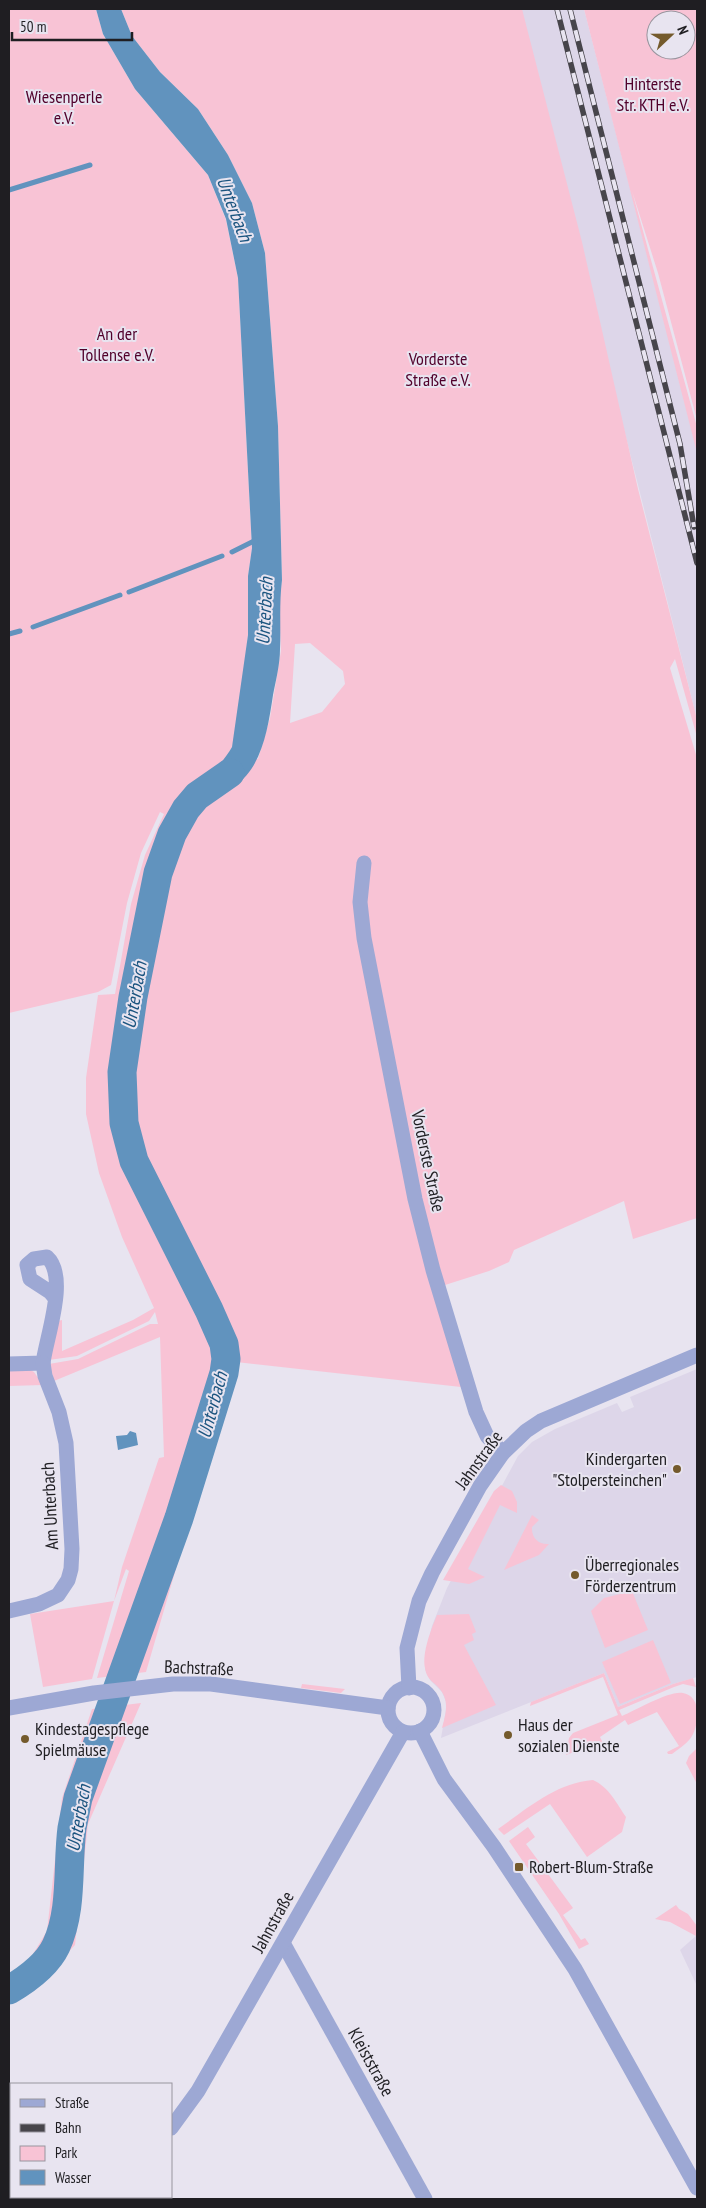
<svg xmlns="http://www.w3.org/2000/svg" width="706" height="2208" font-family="'PT Sans Narrow',sans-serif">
<rect width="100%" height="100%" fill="#e8e4f0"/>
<g fill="#ddd6e9">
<path d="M518,9h66l111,432 2,12v266z"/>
<path d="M697,1369v308l-24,7 -55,23 -14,-34 -163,65 6,-34 -5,-12 -12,-12 -5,-11v-14l7,-29 15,-38 71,-132 14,-14 23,-13 62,-26 5,9 12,-5 -4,-10z"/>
<path d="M697,1935v51l-17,-36z"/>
</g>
<g fill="#f8c3d5" fill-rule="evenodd">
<path d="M9,9h87l7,25 32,55 73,86 18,45 12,58 14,270 -4,28v59l-11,95 -5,17 -6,11 32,1 12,-41 11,-67 -2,-46 3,-25 -4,-154 -13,-173 -13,-50 -24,-48 -30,-46 -38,-37 -28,-36 -11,-27h401l60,233 56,247 59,230v18l-22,-78 -5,9 27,90v460l-64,21 -9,-38 -110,49 -5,12 -20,9 -44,14 16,102 -225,-25 -90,310 -49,6 32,-107 -3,-2 -12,32 -22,78 -49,8 -13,-73 84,-13 8,-34 37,-109 5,-1 -4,-120 -106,44 -5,-17 29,-5 72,-35h8l-3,-12 -6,9 -72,35 -28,4 9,-39 4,-1v31l71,-31 21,-12 -32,-71 -23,-64 -13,-59v-36l12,-83 17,-1 16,-90 14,-49 19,-41 -4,-2 -19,41 -14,50 -16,82 -13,7 -89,21zM310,643l33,28 2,13 -23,28 -32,11 5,-79z"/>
<path d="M584,9h113v411l-39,-147 -26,-82 65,236v26zM656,20h30v30h-30z"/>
<path d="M28,1369l6,3 9,13 -34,1v-16z"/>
<path d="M501,1485l11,6 5,11v11l-17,-8 -32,64 17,8 -16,7 -26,-4 51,-89z"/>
<path d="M532,1515l7,5 -7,7c-1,11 7,18 17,17l-10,11 -35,15z"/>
<path d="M632,1591l16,39 -43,18 -14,-37 13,-13z"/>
<path d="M469,1614l7,18 -4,2 2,6 -10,5 32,60 -54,23c5,-17 8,-31 -7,-44 -5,-4 -9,-8 -10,-16 -3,-16 6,-38 12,-53z"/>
<path d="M653,1640l18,43 -51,21 -18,-42z"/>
<path d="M604,1673l14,34 55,-23 20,-6 3,9 -13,-3 -9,3 -55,23 3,6c14,-6 48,-26 61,-23 20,3 16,35 7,46 -5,6 -12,10 -18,15h-4l-1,-2 12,-6 -22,-34 -29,13 -3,-5 -25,17 4,8 -22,4 -16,6 3,-17 4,-5 45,-18 -15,-38 -73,29 1,-4z"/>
<path d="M302,1684l43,5 -4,4 -40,-5z"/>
<path d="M141,1703l-53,121 -13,121 -37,39 -29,18v-27l21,-16 17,-28 15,-133 30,-89z"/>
<path d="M697,1748v36l-11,-21 3,-7z"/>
<path d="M593,1780c16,7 24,24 33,37l-4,15 -35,25 -37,-53 -46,31 -6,-6c30,-21 58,-46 95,-49z"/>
<path d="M528,1827l7,10 -9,7 47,64 -10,7 18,25 4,-2 4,6 -10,5 -20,-35 -50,-73z"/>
<path d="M676,1905l3,4 9,5 9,12 -1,10 -26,-14 -15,-3z"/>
</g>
<g fill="#6193be">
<path d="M96,9h25l11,27 28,36 38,37 30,46 24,48 13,50 13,173 4,154c-3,24 -1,46 -2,69 0,15 -4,31 -7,46 -7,47 -16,101 -76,101 8,-19 25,-31 35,-49l16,-112v-59l4,-28 -14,-270 -12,-59 -18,-44 -73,-86 -32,-55z"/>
<path d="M130,1431l6,2 2,12 -20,5 -2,-14 11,-1z"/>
</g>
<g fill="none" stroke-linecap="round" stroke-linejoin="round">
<g stroke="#6193be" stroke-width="5">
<path d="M9,190l81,-25"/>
<path d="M232,552l24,-12"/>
<path d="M129,592l93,-36"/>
<path d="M33,627l87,-32"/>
<path d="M9,634l11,-3"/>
</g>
<path stroke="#6193be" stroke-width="29" d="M9,1990c17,-10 38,-25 47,-44 17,-36 11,-80 16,-118 2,-10 4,-20 6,-30l101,-280 45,-145 2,-14 -2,-15 -15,-34 -75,-149 -10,-38 -2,-51 11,-75 25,-124 14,-39 14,-25 11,-13 33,-23"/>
<g stroke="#9da8d4" stroke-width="15">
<path d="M364,863l-4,39 4,36 51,261 18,71 43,142 11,24 16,17"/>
<path d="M9,1364l34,-1c3,-25 26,-86 4,-106l-13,2 -7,6 3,14 20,13 5,6"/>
<path d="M9,1611l30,-7 19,-9 10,-15 3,-11 1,-20 -6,-106 -7,-31 -14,-36 -2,-13"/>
<circle cx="411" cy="1710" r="23"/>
<path d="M409,1688l-2,-40 12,-47 13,-28 48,-87 23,-33 23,-22 15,-10 156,-66"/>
<path d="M9,1708l85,-15 79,-9h38l177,24"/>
<path d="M420,1731l24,48 50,68 81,122 122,219"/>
<path d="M283,1943l142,256"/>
<path d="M171,2128l27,-37 205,-359"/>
<path d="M123,2199l2,-2"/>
</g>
<defs>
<g id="rail">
<path d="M557,9l140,554"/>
<path d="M570,9l110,435 14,83"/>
</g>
</defs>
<use href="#rail" stroke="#47454b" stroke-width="5.5"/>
<use href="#rail" stroke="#e8e4f0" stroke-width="4" stroke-dasharray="11" stroke-linecap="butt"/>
</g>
<g fill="#745a2c" stroke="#e8e4f0" stroke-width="2">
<circle cx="677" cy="1469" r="5"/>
<circle cx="575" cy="1575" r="5"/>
<circle cx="508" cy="1735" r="5"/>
<circle cx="25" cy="1739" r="5"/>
<rect x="514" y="1862" width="10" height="10" rx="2.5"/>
</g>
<g text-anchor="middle" stroke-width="4" stroke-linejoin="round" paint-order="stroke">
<g font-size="18" fill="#51012b" stroke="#e8e4f0">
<text x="653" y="90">Hinterste<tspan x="653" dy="21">Str. KTH e.V.</tspan></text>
<text x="64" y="103">Wiesenperle<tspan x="64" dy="21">e.V.</tspan></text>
<text x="117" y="340">An der<tspan x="117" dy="21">Tollense e.V.</tspan></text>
<text x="438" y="365">Vorderste<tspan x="438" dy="21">Straße e.V.</tspan></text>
</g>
<g font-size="18" fill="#1f1e22" stroke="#e8e4f0">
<text transform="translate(428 1161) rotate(78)" y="6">Vorderste Straße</text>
<text transform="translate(479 1460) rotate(-54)" y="6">Jahnstraße</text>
<text transform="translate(50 1506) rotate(-93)" y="6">Am Unterbach</text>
<text transform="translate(199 1668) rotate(2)" y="6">Bachstraße</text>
<text transform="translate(273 1922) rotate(-61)" y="6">Jahnstraße</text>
<text transform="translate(371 2062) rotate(61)" y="6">Kleiststraße</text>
</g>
<g font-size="18" fill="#1f1e22" stroke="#e8e4f0" text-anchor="start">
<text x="667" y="1465" text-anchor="end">Kindergarten<tspan x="667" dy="21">"Stolpersteinchen"</tspan></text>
<text x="585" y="1571">Überregionales<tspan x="585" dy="21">Förderzentrum</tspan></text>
<text x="518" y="1731">Haus der<tspan x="518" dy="21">sozialen Dienste</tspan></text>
<text x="35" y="1735">Kindestagespflege<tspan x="35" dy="21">Spielmäuse</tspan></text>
<text x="529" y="1873">Robert-Blum-Straße</text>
</g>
<g font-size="19" font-style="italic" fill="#1b547f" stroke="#e8e4f0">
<text transform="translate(235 209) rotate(69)" y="7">Unterbach</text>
<text transform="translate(264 611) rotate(-87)" y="7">Unterbach</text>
<text transform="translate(134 995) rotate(-80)" y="7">Unterbach</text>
<text transform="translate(212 1405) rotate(-75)" y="7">Unterbach</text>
<text transform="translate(78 1818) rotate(-80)" y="7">Unterbach</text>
</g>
</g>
<rect width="706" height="2208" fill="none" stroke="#1f1e22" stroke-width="20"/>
<rect x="10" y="2083" width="162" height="115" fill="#e8e4f0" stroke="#98959e"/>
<rect x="20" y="2099" width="25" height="8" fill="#9da8d4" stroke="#98959e"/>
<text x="55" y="2108" font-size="15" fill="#1f1e22">Straße</text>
<rect x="20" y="2124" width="25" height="8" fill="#47454b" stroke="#98959e"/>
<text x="55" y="2133" font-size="15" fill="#1f1e22">Bahn</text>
<rect x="20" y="2146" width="25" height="15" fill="#f8c3d5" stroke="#98959e"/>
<text x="55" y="2158" font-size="15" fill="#1f1e22">Park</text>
<rect x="20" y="2170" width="25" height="15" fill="#6193be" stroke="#98959e"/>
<text x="55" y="2183" font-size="15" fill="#1f1e22">Wasser</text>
<g transform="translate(671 35) rotate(68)"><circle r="24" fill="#e8e4f0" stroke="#98959e"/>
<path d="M0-4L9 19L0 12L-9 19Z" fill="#745a2c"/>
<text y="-8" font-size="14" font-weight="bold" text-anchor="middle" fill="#1f1e22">N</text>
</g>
<path d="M12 32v8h120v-8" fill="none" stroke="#1f1e22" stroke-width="2.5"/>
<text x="20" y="32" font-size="15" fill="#1f1e22" stroke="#e8e4f0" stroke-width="4" paint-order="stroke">50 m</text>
</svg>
